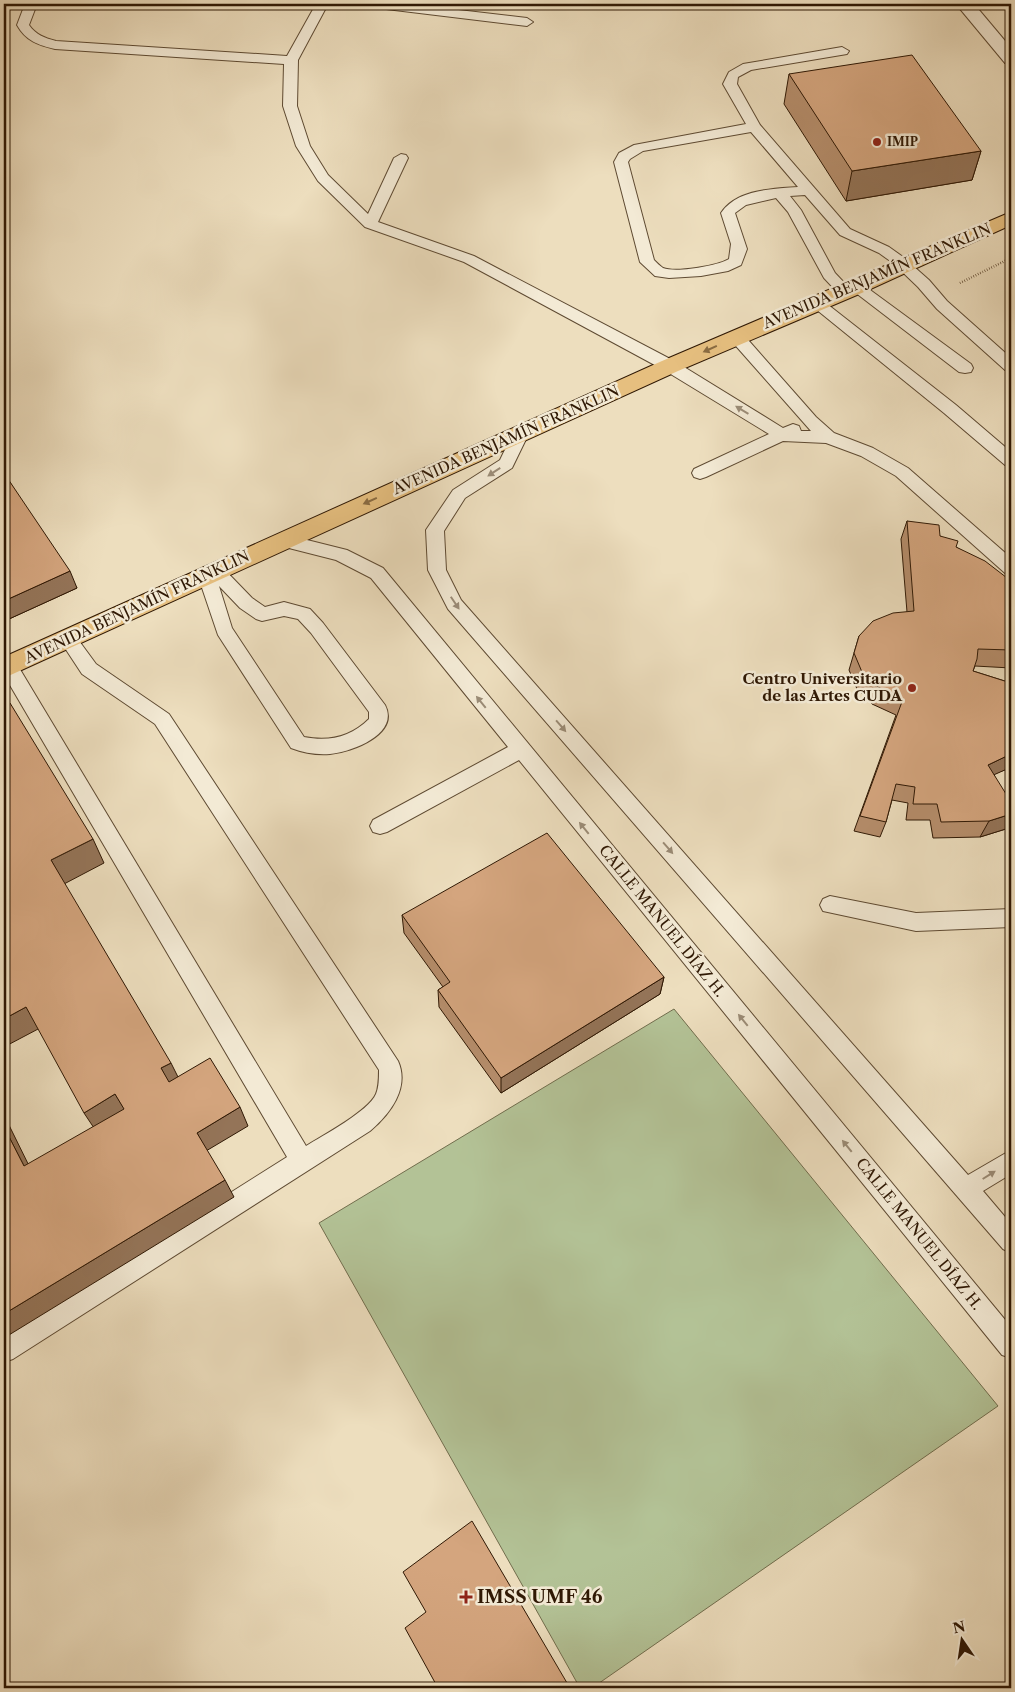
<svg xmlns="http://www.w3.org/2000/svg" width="1015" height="1692" font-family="'Libre Caslon Text',serif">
<rect width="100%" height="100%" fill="#eddebe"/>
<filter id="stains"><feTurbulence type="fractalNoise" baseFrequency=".004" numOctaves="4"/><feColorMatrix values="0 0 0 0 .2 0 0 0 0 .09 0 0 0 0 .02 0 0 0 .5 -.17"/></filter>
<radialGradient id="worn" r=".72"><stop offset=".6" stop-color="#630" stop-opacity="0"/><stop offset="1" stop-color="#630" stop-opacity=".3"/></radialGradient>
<path fill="#b3c296" stroke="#716d4d" d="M674,1009l324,397 -406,282h-12l-261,-465z"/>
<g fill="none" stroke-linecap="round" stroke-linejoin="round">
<defs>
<g id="service">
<path d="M25,4h12l-8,21c7,10 16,13 27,16l231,15 29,-52h12l-30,56 -1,46 13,40 18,29 40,39 26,-56 7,-4 5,1 2,3 -30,64 96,34 202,106 107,66 10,-4 6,2 2,5h10l-83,-94 2,-4 6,-1 6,1 74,84 18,16 39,15 35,20 103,90v16l-6,-1 -109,-97 -35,-20 -35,-13 -43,-2 -77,36 -6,2 -6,-2 -2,-4 2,-4 75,-35 -105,-64 -200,-108 -99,-35 -47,-46 -22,-35 -13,-40 1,-42 -229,-15c-17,-4 -29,-8 -38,-24z"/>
<path d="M372,4h35l120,14 6,4 -6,4 -149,-18 -4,-1z"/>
<path d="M842,47l7,4 -2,3 -96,16 -13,7 -1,7 23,41 90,104 39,18 14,10 26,23 18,21 64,57v13l-6,-1 -68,-61 -19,-22 -25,-24 -14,-10 -39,-18 -35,-40 -15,1 11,14 34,63 18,19 -3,3h-10l-16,-17 -36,-66 -12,-14 -30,7 -11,8 12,36 -6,16 -13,6 -27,5 -32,2 -14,-2 -15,-14 -26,-100 5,-9 15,-8 112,-21 -23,-40 6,-12 14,-8zM751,132l47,55c-26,2 -61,2 -77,26l10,31 -2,15c-12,7 -53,14 -66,9 -3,-2 -6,-5 -9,-8l-26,-98 2,-3 13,-8z"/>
<path d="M857,282l5,2 109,80 2,4 -2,4 -6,1 -6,-1 -107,-82 -3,-3 3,-3z"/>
<path d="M817,298l5,2 134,105 55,47v15l-6,-2 -61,-52 -132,-107 -3,-3 3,-3z"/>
<path d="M521,427l6,2 2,4 -17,35 -47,30 -21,33 2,39 15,30 507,575 43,-25v24l-28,17 28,33v29l-8,-4 -555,-640 -20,-39 -2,-40 27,-40 47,-30 15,-31z"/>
<path d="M283,534l64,16 36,18 628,759v31l-9,-3 -483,-595 -132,72 -7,2 -7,-2 -3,-6 3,-6 135,-73 -137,-169 -35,-18 -59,-15 -3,-5 3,-5z"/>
<path d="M215,564l6,2 31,32 13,9 19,-5 26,7 13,14 62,82c15,29 -33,47 -55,49 -13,1 -26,-1 -39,-6l-73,-113 -20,-59 3,-5zM219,586l21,22 16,11 6,2 22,-5 14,3 13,14 58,79v7c-18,18 -40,23 -65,18l-72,-109z"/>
<path d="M68,632l6,2 22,30 73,50 229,347c12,27 -8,53 -28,70l-357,228 -9,3v-26l283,-179 -283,-482v-15l4,-1 7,2 291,485c16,-10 63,-35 70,-52 3,-7 3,-16 3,-24l-224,-346 -73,-50 -23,-35 3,-5z"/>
<path d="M830,896l86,17 95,-4v18l-95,4 -93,-20 -3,-6 3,-6z"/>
</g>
<path id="minor" d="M956,4h18l37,44v16l-6,-1z"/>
<path id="primary" d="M1011,212v13l-147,67 -186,79 -674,307v-21l658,-296z"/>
</defs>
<use href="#service" stroke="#5e4a32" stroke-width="2"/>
<use href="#minor" stroke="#5e4a32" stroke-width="2"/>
<use href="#primary" stroke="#2f1804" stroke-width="2"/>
<path stroke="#2f1804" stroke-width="2.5" stroke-dasharray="0.5 2" stroke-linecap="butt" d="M960,283l51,-25"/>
<use href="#service" fill="#f3ead5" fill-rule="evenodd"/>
<use href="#minor" fill="#f3ead5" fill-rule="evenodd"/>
<use href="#primary" fill="#e6bf7f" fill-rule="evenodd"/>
</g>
<g fill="#b68e6c" stroke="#2f1804">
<path d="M789,74l192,77 -9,29 -126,21 -62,-97z"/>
<path d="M4,473l73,115 -68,31 -5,-8z"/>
<path d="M907,521l33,15 16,11 55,34v87l-36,-2 -2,5 38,12v90l-4,-4 -13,5 15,54 -29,9 -47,1 -3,-18h-24l2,-17 -16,-3 -6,22 -6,15 -26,-6 42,-116 -24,-11 -15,-15 -8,-19 10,-34 48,-24 -6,-73z"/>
<path d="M402,915l262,62 -4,17 -159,99 -62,-86 -1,-17 5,-3 -39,-54z"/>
</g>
<g fill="#947458" stroke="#2f1804">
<path d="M981,151l-9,29 -126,21 6,-30z"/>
<path d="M70,571l7,17 -68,31 -5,-12v-6z"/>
<path d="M1011,754v6l-4,9 -27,12 8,-16z"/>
<path d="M1011,814v9l-2,5 -29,9 9,-16z"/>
<path d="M93,839l11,24 -40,21 -13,-24z"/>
<path d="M664,977l-4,17 -159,99v-15z"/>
<path d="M26,1007l14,21 -36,19v-28z"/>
<path d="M171,1063l10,20 -10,5 -10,-20z"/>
<path d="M115,1094l12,19 -31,18 -12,-18z"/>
<path d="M240,1107l8,19 -42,25 -9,-18z"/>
<path d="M4,1115l34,69 -14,-18 -20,-39z"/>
<path d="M225,1180l9,17 -230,141v-24z"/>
</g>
<g fill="#d4a57e" stroke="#2f1804">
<path d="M912,55l69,96 -129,20 -63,-97z"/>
<path d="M4,473l66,98 -66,30z"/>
<path d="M907,521l32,4 1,11 18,5 -2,6 29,14 26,20v69l-33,-1 -1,10 -4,12 38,12v71l-23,11 23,37v12l-22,7 -48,1 -4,-18h-24l2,-17 -19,-3 -10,38 -26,-6 43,-117 -25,-12 -16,-15 -8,-19 5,-17 14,-15 20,-8 21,-2z"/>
<path d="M10,703l83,136 -42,21 120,203 -10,5 8,14 41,-24 30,49 -43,26 28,47 -221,134v-187l20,39 100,-57 -9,-15 -31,19 -58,-106 -22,12v-313z"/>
<path d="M547,833l117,144 -163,101 -63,-88 12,-8 -48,-67z"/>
<path d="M472,1521l98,167h-132l-33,-60 21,-16 -23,-40z"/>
</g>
<defs><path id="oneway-solid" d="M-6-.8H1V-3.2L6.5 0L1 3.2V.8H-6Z" transform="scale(1.25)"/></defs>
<g fill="#8a6c42">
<use href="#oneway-solid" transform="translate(710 349) rotate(156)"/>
<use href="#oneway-solid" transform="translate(370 501) rotate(156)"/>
</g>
<g fill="#9b8c77">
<use href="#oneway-solid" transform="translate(742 410) rotate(-149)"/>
<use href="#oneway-solid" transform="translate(494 472) rotate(147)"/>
<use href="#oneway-solid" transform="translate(455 603) rotate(56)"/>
<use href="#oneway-solid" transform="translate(481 702) rotate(-129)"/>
<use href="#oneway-solid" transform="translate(561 726) rotate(49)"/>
<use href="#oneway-solid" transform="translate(584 828) rotate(-129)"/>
<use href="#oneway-solid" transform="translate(668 848) rotate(49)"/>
<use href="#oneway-solid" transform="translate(743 1020) rotate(-129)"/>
<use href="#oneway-solid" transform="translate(847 1146) rotate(-129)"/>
<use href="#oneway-solid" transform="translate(989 1175) rotate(-32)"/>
</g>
<g fill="#8f2418" stroke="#f3ead5" stroke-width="2">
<circle cx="877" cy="142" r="5"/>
<circle cx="912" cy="688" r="5"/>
<path d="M463.5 1589.5h5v5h5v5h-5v5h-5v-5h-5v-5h5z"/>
</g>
<g text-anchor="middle" stroke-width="5" stroke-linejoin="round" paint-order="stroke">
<g font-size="12" font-weight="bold" fill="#2f1804" stroke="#f3ead5" text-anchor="start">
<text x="887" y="146">IMIP</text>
</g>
<g font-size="15" fill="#2f1804" stroke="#f3ead5">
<text transform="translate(877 276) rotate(-23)" y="5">AVENIDA BENJAMÍN FRANKLIN</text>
<text transform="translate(506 440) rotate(-24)" y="5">AVENIDA BENJAMÍN FRANKLIN</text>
<text transform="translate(137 607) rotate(-25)" y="5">AVENIDA BENJAMÍN FRANKLIN</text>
<text transform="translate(662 921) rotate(51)" y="5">CALLE MANUEL DÍAZ H.</text>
<text transform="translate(919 1234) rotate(51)" y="5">CALLE MANUEL DÍAZ H.</text>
</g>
<g font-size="15" font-weight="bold" fill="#2f1804" stroke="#f3ead5" text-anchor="end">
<text x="902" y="684">Centro Universitario<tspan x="902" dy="17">de las Artes CUDA</tspan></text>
</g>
<g font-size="18" font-weight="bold" fill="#2f1804" stroke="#f3ead5" text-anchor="start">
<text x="477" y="1603">IMSS UMF 46</text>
</g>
</g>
<rect width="1015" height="1692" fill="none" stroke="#eddebe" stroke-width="20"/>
<rect x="5" y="5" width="1005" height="1682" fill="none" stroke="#2f1804" stroke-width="2.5"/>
<rect x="10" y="10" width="995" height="1672" fill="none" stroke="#2f1804"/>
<g transform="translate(962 1640) rotate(347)" stroke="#f3ead5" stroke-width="4" paint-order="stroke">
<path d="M0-4L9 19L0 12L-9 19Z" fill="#2f1804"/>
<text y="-8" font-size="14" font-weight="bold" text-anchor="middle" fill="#2f1804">N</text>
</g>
<rect width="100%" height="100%" filter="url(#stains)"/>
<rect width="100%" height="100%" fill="url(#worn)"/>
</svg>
